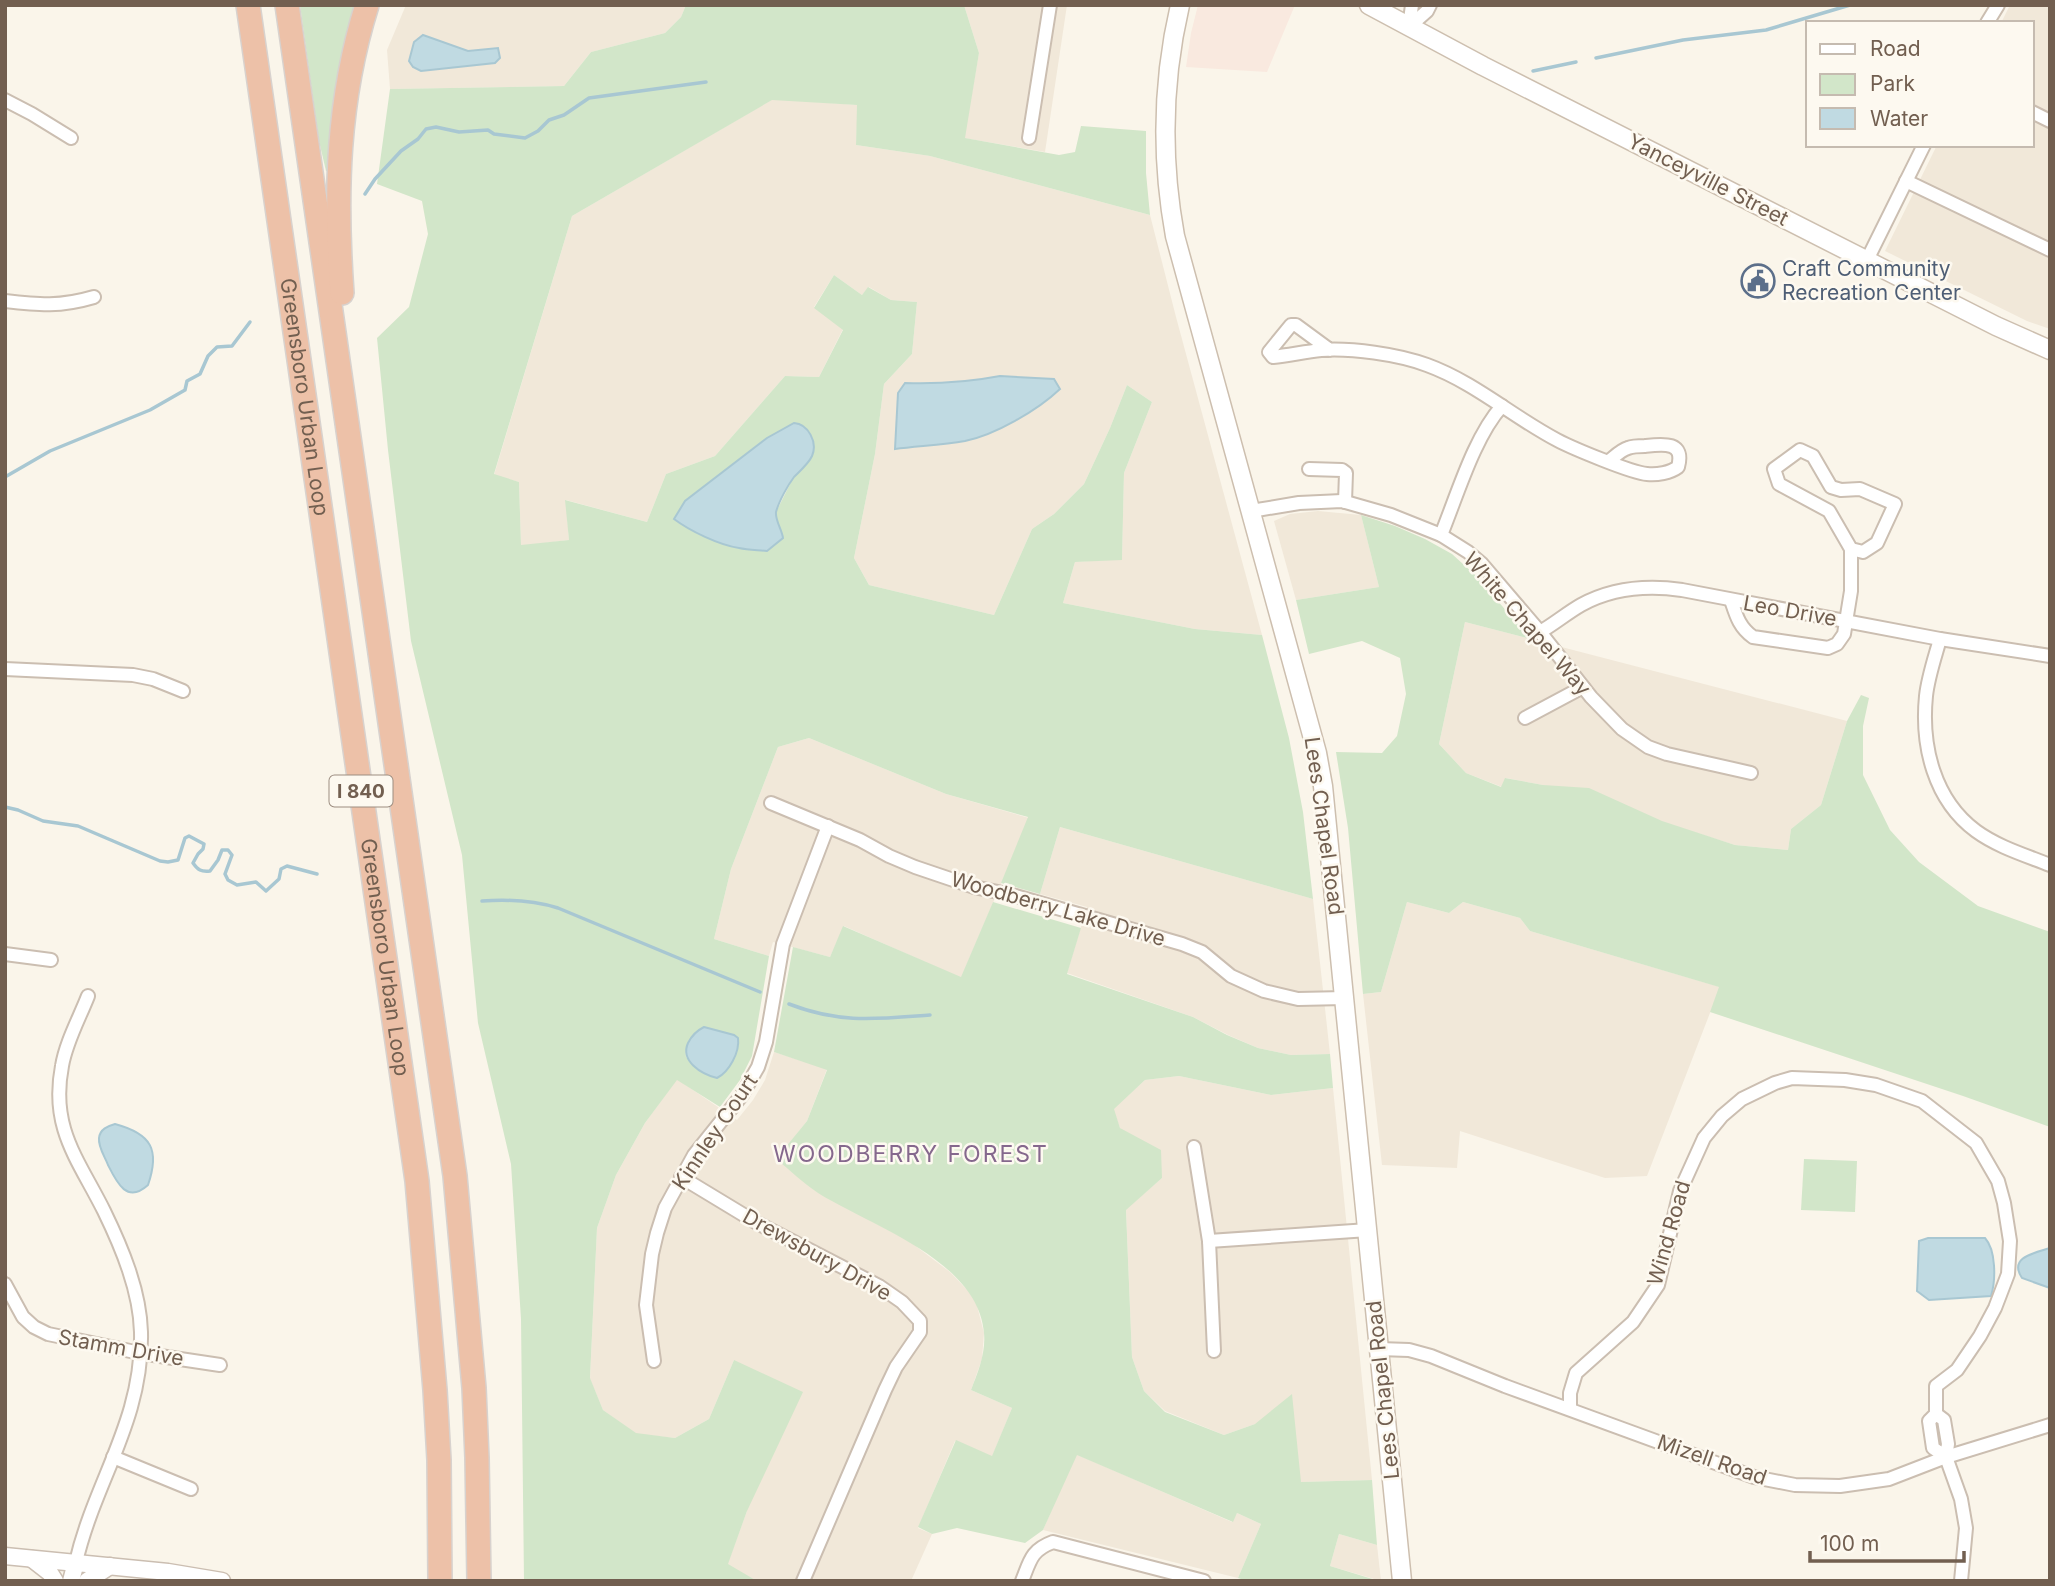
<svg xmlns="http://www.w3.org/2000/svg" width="2055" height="1586" font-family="Inter,sans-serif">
<rect width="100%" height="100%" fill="#faf5ea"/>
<g fill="#f1e8d9">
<path d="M406,5h280l-5,12 -16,16 -74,19 -27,34 -174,3 -3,-39z"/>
<path d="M964,5h103l-22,147 -81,-14 15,-85z"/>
<path d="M2010,5h40v324l-23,-8 -142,-70 52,-106h95v-122h-31z"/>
<path d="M773,99l85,6 -2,40 74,11 220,59 26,102 86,318 -67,-6 -132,-26 12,-41 47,-3 2,-86 28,-71 -25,-17 -17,43 -26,56 -30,30 -22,15 -38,86 -125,-30 -15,-27 21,-104 9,-70 28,-30 5,-52 -26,-2 -22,-13 -7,8 -28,-20 -20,32 29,22 -24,48 -34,-1 -70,80 -49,18 -19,48 -81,-22 3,40 -48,6 -2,-64 -25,-7 78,-259z"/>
<path d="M1318,511l43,4 18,72 -83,13 -22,-79 16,-7z"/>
<path d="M1465,622l382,99 -26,84 -30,24 -3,21 -53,-5 -192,-60 -37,-7 -4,9 -36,-14 -27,-29z"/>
<path d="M809,738l137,56 83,24 -68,160 -117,-52 -14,31 -57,-15 -4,14 -55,-17 17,-70 47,-122z"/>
<path d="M1060,827l253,72 17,155 -39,1 -33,-7 -30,-13 -35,-18 -126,-44 20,-66 -47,-13z"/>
<path d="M1407,902l42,11 14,-11 57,16 10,13 190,56 -73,189 -42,2 -145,-47 -3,37 -75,-3 -19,-171 18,-2z"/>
<path d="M774,1052l53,17 -20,52 -30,38 40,33 92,49 41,31 25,26 9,35 -2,26 -11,31 41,18 -20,49 -37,-16 -37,87 14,6 -21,47h-154l-30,-16 20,-54 -13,-151 -25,59 -34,19 -39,-4 -33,-24 -13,-31 7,-151 19,-53 29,-52 32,-44 60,41 16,-20 12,-20z"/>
<path d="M1179,1076l92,19 62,-7 39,392 -71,2 -46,-58 -31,11 -59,-24 -21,-20 -12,-34 -6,-148 36,-31 -42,-50 -7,-19 32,-29z"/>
<path d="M1076,1454l156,68 5,-9 24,11 -23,54 -195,-48z"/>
<path d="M1339,1534l38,11 4,36 -51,-15z"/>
</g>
<path fill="#f9e9df" d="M1198,5h97l-28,67 -81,-5 5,-34z"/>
<g fill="#d2e6c9" fill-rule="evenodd">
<path d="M300,5h59l-26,165 -7,1 -7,-30z"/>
<path d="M686,5h278l15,48 -14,85 94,17 16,-3 6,-26 65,5v42l4,42 -220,-59 -74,-11 1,-40 -85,-5 -200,116 -78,258 25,8 2,63 48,-5 -4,-40 82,22 19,-48 49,-18 70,-80 34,1 24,-47 -29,-22 20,-33 28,20 6,-8 23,13 26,2 -5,52 -28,30 -9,70 -21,104 15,27 125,30 38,-86 22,-15 30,-30 26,-56 17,-43 25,17 -28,71 -2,87 -47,2 -12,41 132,26 67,6 27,103 14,74 10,87 -253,-72 -20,67 -39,-11 27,-66 -82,-23 -137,-56 -31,9 -47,122 -17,70 55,17 -17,100 -12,24 -20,27 -43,-27 -32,43 -29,52 -19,53 -7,150 13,32 33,23 39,5 34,-19 25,-59 69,32 -56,119 -19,53 29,17h-233l-3,-262 -10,-155 -33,-141 -16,-168 -51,-214 -23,-191 -11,-112 32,-31 19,-73 -6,-33 -45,-17 13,-95 174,-3 27,-34 74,-19 16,-16zM813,449l-1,7 -20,24 -16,32v7l7,19 -16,13 -30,-3zM704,1027l30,8 4,3c2,16 -9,32 -21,40l-14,-6 -17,-15c-2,-15 6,-22 18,-30z"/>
<path d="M1361,515l34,11 30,13 27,15 22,20 57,65 -66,-17 -26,122 27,29 35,14 4,-9 38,7 46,3 73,33 73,24 53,5 3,-21 30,-24 26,-84 14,-26 8,3 -6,28v49l27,55 29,32 59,44 72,26v195l-87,-31 -253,-84 9,-25 -189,-56 -10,-13 -57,-16 -14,11 -42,-11 -26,90 -18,2 -15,-166 -12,-76 46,1 15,-17 9,-42 -6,-36 -38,-17 -53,13 -13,-54 83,-13z"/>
<path d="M993,902l88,26 -14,46 126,43 34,18 31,13 33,7 39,-1 3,34 -62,7 -92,-19 -34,4 -31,29 6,19 41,22 1,28 -36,32 6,147 12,34 21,21 59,23 31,-11 37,-30 9,88 71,-2 5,65 -38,-11 -9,32 49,15h-132l-9,-3 23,-54 -24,-11 -4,9 -156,-67 -34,75 -18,13 -68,-15 -25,6 -14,-7 38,-87 36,16 20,-48 -41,-18c7,-18 15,-37 13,-57 -6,-73 -113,-107 -166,-140 -15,-10 -28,-23 -42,-34l31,-38 20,-51 -53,-18 19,-105 37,10 13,-31 118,51z"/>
<path d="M1804,1159l53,2 -2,51 -54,-2z"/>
</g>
<g fill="#c0dae2" stroke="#a8c7d2" stroke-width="2">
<path d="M423,35l45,16 30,-3 2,10 -5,5 -74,8 -8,-4 -4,-6 5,-19z"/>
<path d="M1000,376l54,3 6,10c-22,21 -65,46 -95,52 -23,4 -47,5 -70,8l3,-56 7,-10c32,1 64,-1 95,-7z"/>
<path d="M794,423c14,1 24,19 18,33 -3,7 -12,15 -18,21 -6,8 -15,24 -18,35 -1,8 6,18 7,26l-16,13c-9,-1 -19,-1 -28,-3 -20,-3 -49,-17 -65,-29l11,-18 82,-63z"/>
<path d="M704,1027l30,8 4,3c2,14 -9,34 -21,40 -16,-4 -37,-17 -29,-35 4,-8 8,-12 16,-16z"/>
<path d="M115,1124c37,10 45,26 33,61 -21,19 -31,-2 -40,-20 -3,-8 -10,-18 -9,-27 1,-9 9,-12 16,-14z"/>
<path d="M1928,1238h57c11,12 11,42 6,58l-62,4 -12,-9 2,-50z"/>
<path d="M2050,1248v40l-28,-10c-14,-21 13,-25 28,-30z"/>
</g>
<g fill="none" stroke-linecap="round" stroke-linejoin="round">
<g stroke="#a8c7d2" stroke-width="3.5">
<path d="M1596,58l87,-18 83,-10 84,-25"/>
<path d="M1533,71l43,-9"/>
<path d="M365,194l10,-15 26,-28 17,-12 8,-10 10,-2 23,5 29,-2 6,4 31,4 13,-7 11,-11 15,-5 25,-17 117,-16"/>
<path d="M5,477l45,-26 100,-41 35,-20 2,-9 13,-7 8,-18 9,-9 15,-1 18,-24"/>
<path d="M5,807l13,3 25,11 35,5 82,35 8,1 10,-2 7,-22 4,-2 15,8 -1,5 -5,5 -5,9c5,7 8,9 17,8l8,-11 4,-10h6l4,5 -7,19 3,6 9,5 19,-3 10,9 13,-12 2,-10 6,-3 30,8"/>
<path d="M482,901c27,-2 50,-1 76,7l202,84"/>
<path d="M789,1004c52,20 87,15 141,11"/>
</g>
<defs>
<g id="minor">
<path d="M1987,23l11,-18"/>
<path d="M1409,27l18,-16 3,-6"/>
<path d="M1409,27l3,-22"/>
<path d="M5,100l27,14 39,24"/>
<path d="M2032,112l18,9"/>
<path d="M1029,138l21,-133"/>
<path d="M1906,181l144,69"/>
<path d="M1867,260l57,-115"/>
<path d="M5,301c35,4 55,6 89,-4"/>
<path d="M1330,350l-34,-25h-5l-22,27 4,5c16,-2 32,-5 48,-7 31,-2 76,4 106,15 47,17 86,52 130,75 15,8 75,33 90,34 10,1 23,-1 31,-7 7,-26 -15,-23 -33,-21 -5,0 -12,0 -17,2 -7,2 -14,9 -19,13"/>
<path d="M1309,469l33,1 4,3 -1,29"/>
<path d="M1251,511l48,-8 43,-2 49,14 50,20 27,17 13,11 59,69 51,65 31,32 26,18 19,7 84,19"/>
<path d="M1441,535c16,-39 33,-98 61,-129"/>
<path d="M1731,600c5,15 8,27 22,37l75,11 9,-4 7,-10 7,-43v-42l-22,-38 -50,-27 -5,-15 26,-19 13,6 18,31 10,3 19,-1 35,15 -18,39 -14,9 -12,-3"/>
<path d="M1540,632c14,-8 27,-19 41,-27 31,-17 66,-20 101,-15l258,49 110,17"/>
<path d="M1940,639c-5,18 -12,38 -14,57 -5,50 8,104 50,135 22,16 49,24 74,34"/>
<path d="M5,669l128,6 20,4 30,12"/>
<path d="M1525,718l58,-31"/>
<path d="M771,803l89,37 29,16 26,11 59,20 38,8 170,49 20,8 29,24 33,15 34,8 47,-1"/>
<path d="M5,954l46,6"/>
<path d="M1194,1147l15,94 5,110"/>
<path d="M681,1177l76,46 122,63 23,16 18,19v11l-24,35 -11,23 -82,191"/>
<path d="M1209,1241l159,-11"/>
<path d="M5,1284l18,33 11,10 14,7 92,19 80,12"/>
<path d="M1379,1349l30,1 22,6 74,30 249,91 41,8 45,1 49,-7 57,-22 104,-32"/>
<path d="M654,1361l-8,-56 6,-51 5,-21 8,-25 29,-53 48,-60 16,-28 8,-25 17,-98 45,-118"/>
<path d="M1570,1409v-16l6,-20 57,-51 25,-37 22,-94 24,-53 18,-22 20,-17 33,-16 17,-5 53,2 31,5 46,16 54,42 22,38 6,22 6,38 -2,33 -13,34 -15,28 -23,34 -21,16v28"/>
<path d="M113,1457l78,32"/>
<path d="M1946,1457l-13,-9 -4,-27 7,-7 8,6 4,24 -2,13 15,42 5,29 -5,53"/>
<path d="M76,1562c19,-82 67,-141 65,-230 -1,-41 -19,-84 -37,-121 -26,-52 -54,-83 -42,-145 4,-24 17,-47 26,-70"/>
<path d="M1022,1581c8,-20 9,-31 31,-39l151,39"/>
</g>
<g id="tertiary">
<path d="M5,1556l163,16 54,9"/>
<path d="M32,1559l18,14 5,8"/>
<path d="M71,1581l5,-19"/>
<path d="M87,1581l23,-15"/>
</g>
<g id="secondary">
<path d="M1180,5c-18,77 -19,154 -5,231l142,517 6,33 79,795"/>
<path d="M1369,5l114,61 513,260 54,24"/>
</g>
<g id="motorway">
<path id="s1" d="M248,5l169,1176 18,209 4,70 1,121"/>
<path d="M287,5l168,1171 19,212 3,70 2,123"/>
<path d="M342,293c-7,-99 -5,-192 25,-288"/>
</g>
</defs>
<use href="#minor" stroke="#cbbeb1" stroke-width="16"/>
<use href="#tertiary" stroke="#cbbeb1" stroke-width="19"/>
<use href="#secondary" stroke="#cdbfaf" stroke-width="21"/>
<use href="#motorway" stroke="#d8d2ce" stroke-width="26"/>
<use href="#minor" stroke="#fff" stroke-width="12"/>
<use href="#tertiary" stroke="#fff" stroke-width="16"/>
<use href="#secondary" stroke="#fff" stroke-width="18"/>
<use href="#motorway" stroke="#edc1a8" stroke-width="23"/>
</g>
<defs>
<symbol id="civic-ring" viewBox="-11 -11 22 22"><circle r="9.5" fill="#fdf9f0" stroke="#5c6f8a" stroke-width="1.5"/><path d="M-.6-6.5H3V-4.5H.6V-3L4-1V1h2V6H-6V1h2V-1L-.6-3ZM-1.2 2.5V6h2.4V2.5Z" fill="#5c6f8a"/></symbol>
</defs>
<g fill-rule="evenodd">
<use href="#civic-ring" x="1739" y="262" width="38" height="38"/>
</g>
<g text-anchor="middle" stroke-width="5" stroke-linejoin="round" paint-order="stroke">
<rect fill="#fdf9f0" stroke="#9c8d80" stroke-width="2" x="329.5" y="775.5" width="63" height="31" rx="5"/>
<g font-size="19" font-weight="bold" fill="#725f50">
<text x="361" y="798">I 840</text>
</g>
<g font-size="21" fill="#725f50" stroke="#fdf9f0">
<text transform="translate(1708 180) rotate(27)" y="7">Yanceyville Street</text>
<text dy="7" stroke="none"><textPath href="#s1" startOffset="396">Greensboro Urban Loop</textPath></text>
<text transform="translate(1790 611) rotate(10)" y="7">Leo Drive</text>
<text transform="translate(1527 624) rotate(49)" y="7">White Chapel Way</text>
<text transform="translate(1324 826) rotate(82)" y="7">Lees Chapel Road</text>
<text transform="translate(1058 909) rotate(16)" y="7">Woodberry Lake Drive</text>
<text dy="7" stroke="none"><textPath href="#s1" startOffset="962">Greensboro Urban Loop</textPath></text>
<text transform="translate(715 1132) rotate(-56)" y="7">Kinnley Court</text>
<text transform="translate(1669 1233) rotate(-74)" y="7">Wind Road</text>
<text transform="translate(817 1255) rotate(29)" y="7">Drewsbury Drive</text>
<text transform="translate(121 1348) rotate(10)" y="7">Stamm Drive</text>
<text transform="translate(1383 1390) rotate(-96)" y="7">Lees Chapel Road</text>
<text transform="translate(1712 1460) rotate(19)" y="7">Mizell Road</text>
</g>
<g font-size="21" fill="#4e5e75" stroke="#fdf9f0" text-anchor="start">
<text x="1782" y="276">Craft Community<tspan x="1782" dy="24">Recreation Center</tspan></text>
</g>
<g font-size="23" letter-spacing="2" fill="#85688d" stroke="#fdf9f0">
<text x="911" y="1162">WOODBERRY FOREST</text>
</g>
</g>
<rect width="2055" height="1586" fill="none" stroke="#725f50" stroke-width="14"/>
<rect x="1806" y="21" width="228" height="126" fill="#fdf9f0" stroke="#c5bbb0" stroke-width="2"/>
<rect x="1820" y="44" width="35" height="10" fill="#ffffff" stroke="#c5bbb0" stroke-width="2"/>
<text x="1870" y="56" font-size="21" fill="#725f50">Road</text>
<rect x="1820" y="74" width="35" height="21" fill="#d2e6c9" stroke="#c5bbb0" stroke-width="2"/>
<text x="1870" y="91" font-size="21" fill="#725f50">Park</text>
<rect x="1820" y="108" width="35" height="21" fill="#c0dae2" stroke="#c5bbb0" stroke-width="2"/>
<text x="1870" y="126" font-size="21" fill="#725f50">Water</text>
<path d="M1810 1551v10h154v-10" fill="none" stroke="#725f50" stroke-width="3.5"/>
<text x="1820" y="1551" font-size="21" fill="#725f50" stroke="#fdf9f0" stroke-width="5" paint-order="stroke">100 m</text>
</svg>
